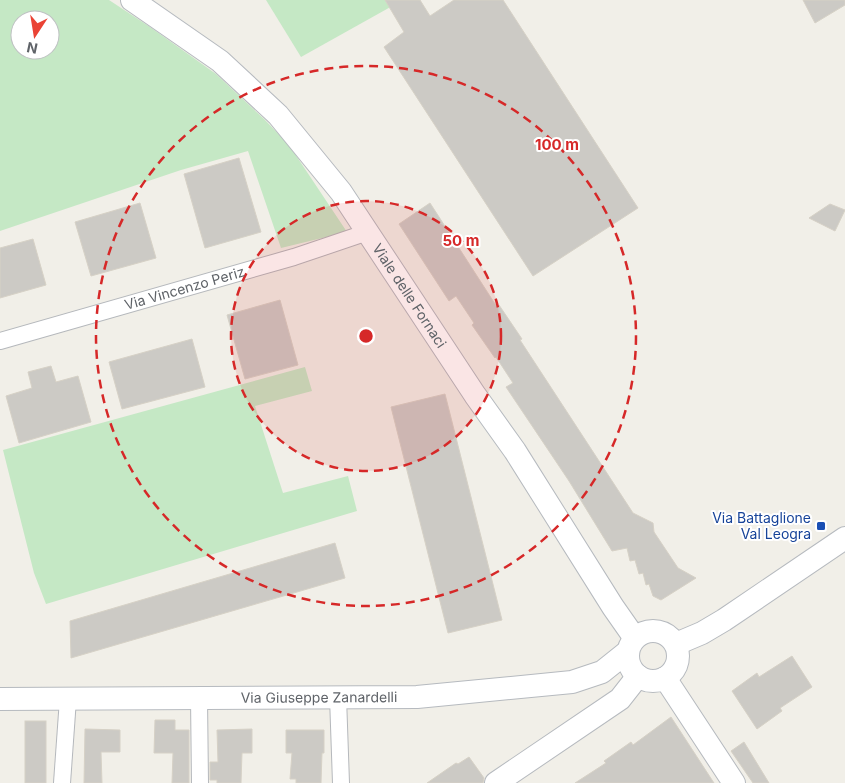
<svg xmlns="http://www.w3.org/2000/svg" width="845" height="783" font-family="Inter,sans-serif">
<rect width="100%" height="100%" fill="#f1efe8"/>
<g fill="#c5e8c5" fill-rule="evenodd">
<path d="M0,0h109l41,27 66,47 48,45 25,26 58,87 -66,16 -33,-97 -67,19 -181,61zM20,20h30v30h-30z"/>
<path d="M266,0h137l-102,57z"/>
<path d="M305,367l7,24 -57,15 28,87 65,-17 9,35 -311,93 -12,-31 -31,-123z"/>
</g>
<g fill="#cccac5" stroke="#d6d1c6">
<path d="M385,0h35l10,16 24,-16h49l135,208 -105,68 -149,-229 20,-15z"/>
<path d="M803,0h42v5l-30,18z"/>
<path d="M239,158l22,74 -56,16 -21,-74z"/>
<path d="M140,203l16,55 -65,18 -16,-54z"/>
<path d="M430,203l67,104 2,-2 23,34 -2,1 113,173 20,10 1,9 24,36 18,10 -35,22 -8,-4 -4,-12 -3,1 -3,-12 -4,1 -4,-14 -5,1 -3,-13 -15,3 -43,-70 -63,-94 7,-4 -17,-26 -1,1 -23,-33 2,-2 -18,-27 -7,5 -50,-77z"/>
<path d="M830,204l15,6 -10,21 -26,-13z"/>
<path d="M33,239l13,46 -46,13v-50z"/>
<path d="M280,300l18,65 -53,14 -18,-64z"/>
<path d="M192,339l13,48 -83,22 -13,-47z"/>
<path d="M51,366l5,16 22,-6 13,46 -72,21 -13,-47 26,-8 -4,-16z"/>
<path d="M445,394l57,226 -54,13 -57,-226z"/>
<path d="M335,543l10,35 -274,80 -1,-37z"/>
<path d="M792,656l20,31 -32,21 2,3 -25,18 -25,-38 25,-18 2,4z"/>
<path d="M671,717l43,66h-139l31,-20 -2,-2 27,-19 2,3z"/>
<path d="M155,720h20v10h14v53h-17l1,-30h-19z"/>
<rect x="25" y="721" width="21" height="62"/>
<path d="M85,729l35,1v22h-19l1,31h-18z"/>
<path d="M252,729v24h-10l-1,30h-24v-3h-7v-18h8l-1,-32z"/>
<path d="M286,730h38v23h-2l-1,30h-25v-4h-6l2,-26h-6z"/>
<path d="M744,742l25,41h-16l-22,-32z"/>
<path d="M469,757l15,21 -1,5h-56l29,-20 2,1z"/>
</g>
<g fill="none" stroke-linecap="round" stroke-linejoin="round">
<defs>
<g id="street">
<path id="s1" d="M0,341l294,-84 74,-25"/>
<path d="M338,697l3,86"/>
<path d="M199,698l1,85"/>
<path d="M62,783l6,-84"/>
</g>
<g id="secondary">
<path id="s2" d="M132,0l88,61 58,54 63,77 134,203 40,56 98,156 21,30"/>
<circle cx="653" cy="656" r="25"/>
<path d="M676,644l26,-11 22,-13 121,-82"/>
<path d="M665,678l69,105"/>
<path id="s3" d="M0,699l417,-2 155,-15 30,-10 25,-20"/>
<path d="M496,783l124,-84 18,-23"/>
</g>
</defs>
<use href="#street" stroke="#b5b8bc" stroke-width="18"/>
<use href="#secondary" stroke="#b6babf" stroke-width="24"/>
<use href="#street" stroke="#fff" stroke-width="16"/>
<use href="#secondary" stroke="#fff" stroke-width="22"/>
</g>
<circle cx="366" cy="336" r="135" fill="#d62828" fill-opacity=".12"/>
<g fill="none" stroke="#d62828" stroke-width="2.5" stroke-dasharray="9 6">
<circle cx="366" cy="336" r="135"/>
<circle cx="366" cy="336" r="270"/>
</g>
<rect fill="#1a4fb4" stroke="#fff" stroke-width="2" x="816" y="521" width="10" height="10" rx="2.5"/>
<g text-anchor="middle" stroke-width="4" stroke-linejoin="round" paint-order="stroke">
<g font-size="14" fill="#5f6368" stroke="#fff">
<text dy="5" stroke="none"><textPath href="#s1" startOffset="192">Via Vincenzo Periz</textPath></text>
<text dy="5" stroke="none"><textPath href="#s2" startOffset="410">Viale delle Fornaci</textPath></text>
<text dy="5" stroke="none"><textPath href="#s3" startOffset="319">Via Giuseppe Zanardelli</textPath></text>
</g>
<g font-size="14" fill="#164399" stroke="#fff" text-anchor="end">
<text x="811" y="523">Via Battaglione<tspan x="811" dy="16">Val Leogra</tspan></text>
</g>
</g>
<circle cx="366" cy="336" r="8" fill="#d62828" stroke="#fff" stroke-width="2.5"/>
<g font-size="15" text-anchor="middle" font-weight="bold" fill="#d62828" stroke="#fff" stroke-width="4" stroke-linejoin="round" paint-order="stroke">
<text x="557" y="150">100 m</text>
<text x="461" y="246">50 m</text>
</g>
<g transform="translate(35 35) rotate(192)"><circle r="24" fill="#ffffff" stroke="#bfc1c3"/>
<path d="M0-4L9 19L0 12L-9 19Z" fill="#ea4335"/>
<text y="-8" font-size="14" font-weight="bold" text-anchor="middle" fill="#5f6368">N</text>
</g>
</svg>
